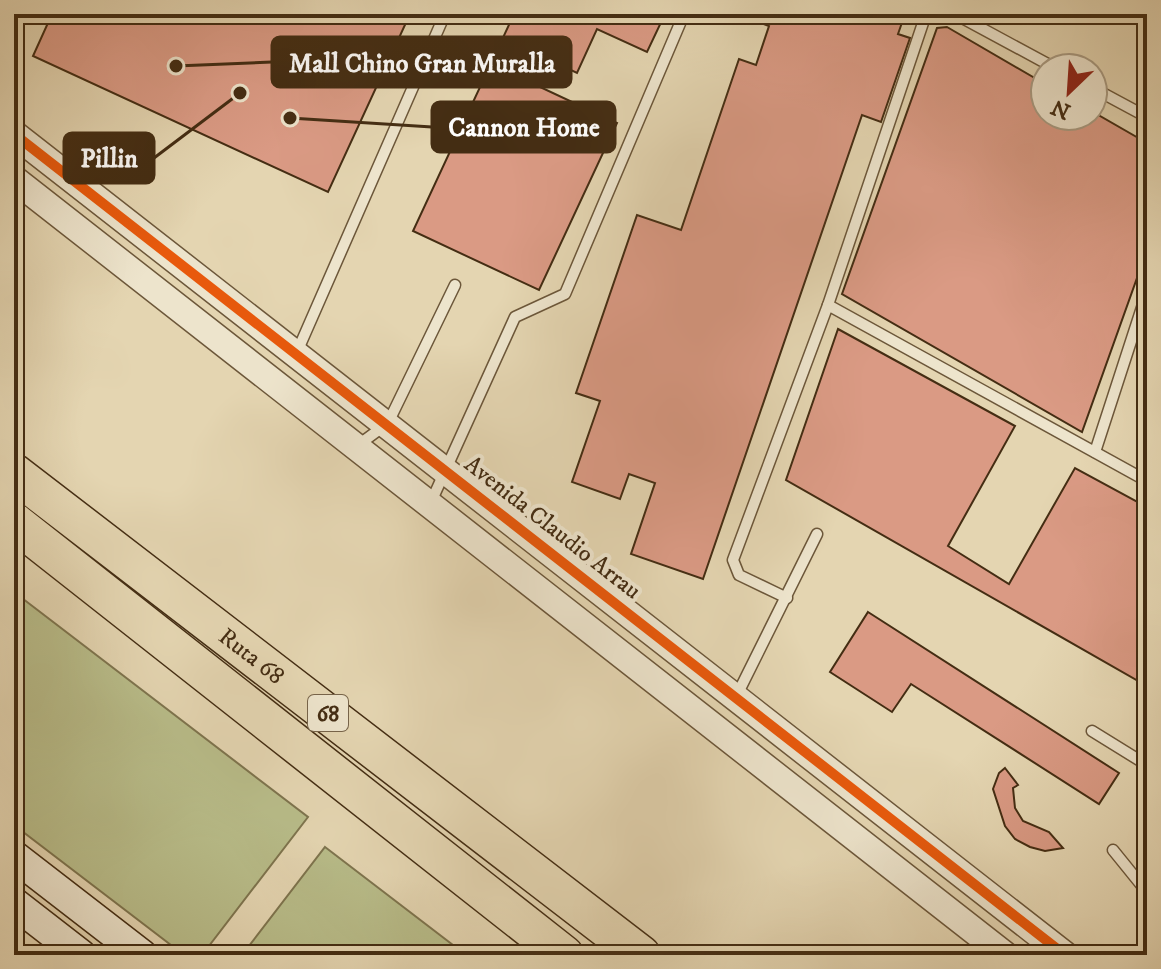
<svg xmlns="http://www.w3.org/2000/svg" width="1161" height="969" font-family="'IM FELL DW Pica',serif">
<rect width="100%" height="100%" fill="#e4d5b1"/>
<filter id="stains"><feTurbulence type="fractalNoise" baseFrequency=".0025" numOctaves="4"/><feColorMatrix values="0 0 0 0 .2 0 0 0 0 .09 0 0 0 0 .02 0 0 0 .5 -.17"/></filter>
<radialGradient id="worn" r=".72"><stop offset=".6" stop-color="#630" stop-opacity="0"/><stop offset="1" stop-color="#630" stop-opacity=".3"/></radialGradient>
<g fill="#b8bc89" stroke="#7e744e" stroke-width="2">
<path d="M14,592l294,225 -106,138h-18l-170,-130z"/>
<path d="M325,847l141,108h-224z"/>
</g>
<g fill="#da9a84" stroke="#442d13" stroke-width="2">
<path d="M52,14h358l-82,178 -295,-136z"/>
<path d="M514,14h151l-18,38 -50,-23 -20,44 -25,-12 -12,26 77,36 -78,167 -126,-59z"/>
<path d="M736,14h169l-7,20 12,4 -29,84 -19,-7 -159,464 -72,-25 24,-71 -26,-9 -9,25 -48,-17 28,-81 -24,-8 61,-178 44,15 58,-171 17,6 13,-39z"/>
<path d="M947,27l98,57v32h48v-4l54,31v107l-65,182 -240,-138 95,-266z"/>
<path d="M838,329l177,97 -67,120 61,38 66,-116 72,39v179l-361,-206z"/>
<path d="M868,612l251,161 -20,31 -188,-120 -19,28 -62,-40z"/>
<path d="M1005,768l13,17 -5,3 2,20 8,13 26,11 14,16 -18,3 -15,-4 -15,-8 -10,-13 -12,-37 6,-16z"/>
</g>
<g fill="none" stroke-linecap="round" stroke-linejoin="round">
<defs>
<g id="service">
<path d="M955,14l100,54"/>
<path d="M14,22l4,-8"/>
<path d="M1093,88l54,29"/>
<path d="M828,305l98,-291"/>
<path d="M297,352l148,-338"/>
<path d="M357,446l31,-23 67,-138"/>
<path d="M1095,452l52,-160"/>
<path d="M431,502l84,-185 50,-23 119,-280"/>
<path d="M787,598l-48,-23 -6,-15 95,-255 319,176"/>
<path d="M737,695l80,-161"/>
<path d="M1092,731l55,34"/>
<path d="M1113,850l34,42"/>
</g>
<g id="tertiary">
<path d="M14,134l1051,821"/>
<path d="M14,179l991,776"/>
</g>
<g id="secondary">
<path d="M14,856l128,99"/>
<path d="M14,903l67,52"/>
</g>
<g id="motorway">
<path id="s1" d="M14,473l627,482"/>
<path d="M14,522l550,433"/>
</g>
</defs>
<use href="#service" stroke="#6c573a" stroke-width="13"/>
<use href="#tertiary" stroke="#6c573a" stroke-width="29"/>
<use href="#secondary" stroke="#442d13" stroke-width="33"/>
<use href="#motorway" stroke="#442d13" stroke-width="41"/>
<use href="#service" stroke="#ede4cc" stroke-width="10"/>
<use href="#tertiary" stroke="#ede4cc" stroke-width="26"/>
<use href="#secondary" stroke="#ede4cc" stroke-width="30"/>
<use href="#motorway" stroke="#e4d5b1" stroke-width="38"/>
<defs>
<path id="cycleway" d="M14,134l1051,821"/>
</defs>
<use href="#cycleway" stroke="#ede4cc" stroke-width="15"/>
<use href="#cycleway" stroke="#e8590c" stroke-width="10"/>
</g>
<g text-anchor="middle" stroke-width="8" stroke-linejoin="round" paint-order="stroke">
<rect fill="#ede4cc" stroke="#77644a" stroke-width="2" x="308" y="695" width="40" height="36" rx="6"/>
<g font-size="22" font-weight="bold" fill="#442d13">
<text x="328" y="721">68</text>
</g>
<g font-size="24" fill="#442d13" stroke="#ede4cc">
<text transform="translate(553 527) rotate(38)" y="8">Avenida Claudio Arrau</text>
<text dy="8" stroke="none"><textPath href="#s1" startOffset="300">Ruta 68</textPath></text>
</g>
</g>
<path fill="none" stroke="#442d13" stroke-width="3" d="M176 66L272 62M290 118L432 127M240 93L154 158"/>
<g fill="#442d13" stroke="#ede4cc" stroke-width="3">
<circle cx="176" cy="66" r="8"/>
<circle cx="290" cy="118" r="8"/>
<circle cx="240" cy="93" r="8"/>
</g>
<g fill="#442d13" stroke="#442d13" stroke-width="3">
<rect x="272" y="37" width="299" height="50" rx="8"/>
<rect x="432" y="102" width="183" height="50" rx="8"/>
<rect x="64" y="133" width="90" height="50" rx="8"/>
</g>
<g font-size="26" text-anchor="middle" font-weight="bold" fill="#fff">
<text x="422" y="72">Mall Chino Gran Muralla</text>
<text x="524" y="136">Cannon Home</text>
<text x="109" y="167">Pillin</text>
</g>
<rect width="1161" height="969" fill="none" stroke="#e4d5b1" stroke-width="48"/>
<rect x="16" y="16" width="1129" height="937" fill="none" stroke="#442d13" stroke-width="4"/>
<rect x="24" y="24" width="1113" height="921" fill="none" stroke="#442d13" stroke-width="2"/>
<g transform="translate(1069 92) rotate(205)"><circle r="38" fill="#ede4cc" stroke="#a99b82" stroke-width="2"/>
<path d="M0-6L14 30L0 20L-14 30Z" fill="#8f2418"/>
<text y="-12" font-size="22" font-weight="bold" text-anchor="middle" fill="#442d13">N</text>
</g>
<rect width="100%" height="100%" filter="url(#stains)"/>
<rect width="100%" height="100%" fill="url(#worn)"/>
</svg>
